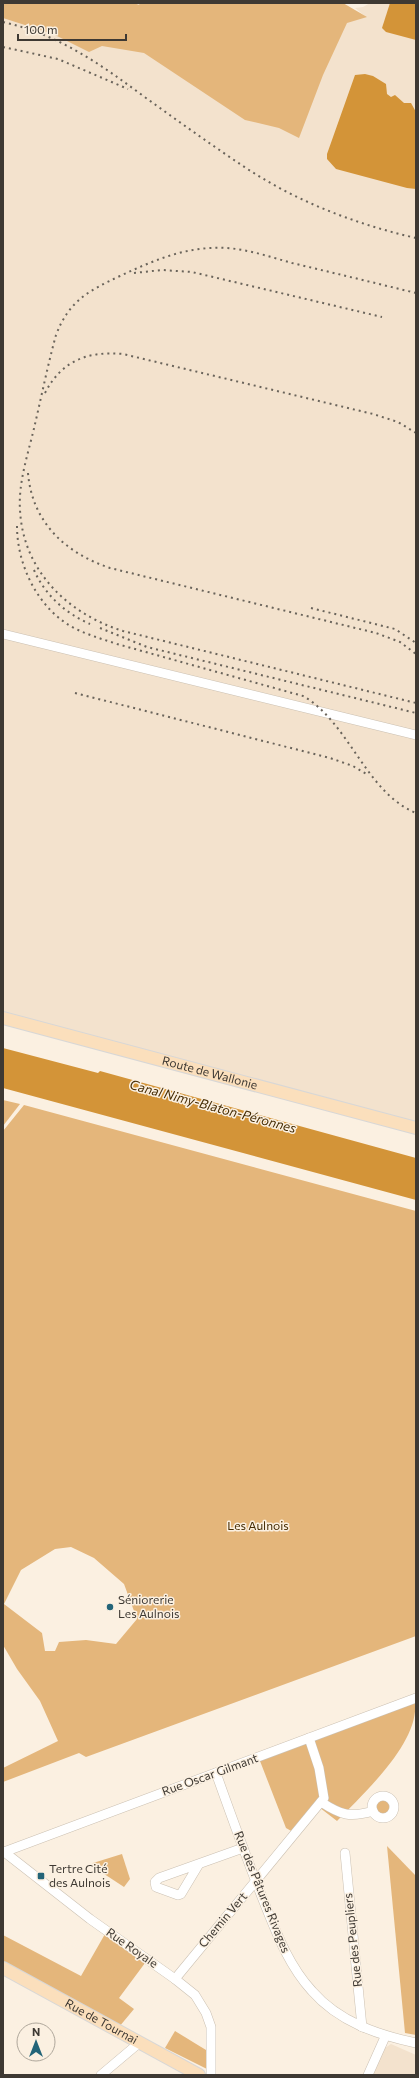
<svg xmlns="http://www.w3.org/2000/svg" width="419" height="2078" font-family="Commissioner,sans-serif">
<rect width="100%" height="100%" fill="#fbf0e1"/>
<g fill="#f3e2cd">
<path d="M3,3h308l55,14 -11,-9 8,-1 7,-4h46v1120l-413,-111z"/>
<path d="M391,2044l25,11v20h-44l13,-27z"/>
</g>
<g fill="#e4b67b" fill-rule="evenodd">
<path d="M3,3h131l5,2 1,-2h203l24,14 -20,6 -24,52 -24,63 -20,-10 -34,-8 -101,-67 -42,-7 -13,6 -36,-18 -50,-16z"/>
<path d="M3,1100l17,4 -17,22z"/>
<path d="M24,1105l392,106v425l-330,121 -7,-4 -76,29v-14l55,-27 -18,-40 -23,-32 -14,-24v-514zM71,1547l23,11 30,26 13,35 -21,25 -30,-4 -27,2 -4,9h-10l-3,-18 -38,-29 17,-34 34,-21z"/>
<path d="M415,1703c4,40 -52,91 -78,118l-22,-17 -22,28 -7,-4 -26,-67z"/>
<circle cx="384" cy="1806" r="8"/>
<path d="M387,1846l29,30v159l-11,-2z"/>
<path d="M122,1854l8,25 -6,8 -32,-21 1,-3z"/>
<path d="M105,1934l40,29 -26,35 15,11 -15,18 -116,-63v-29l78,41z"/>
<path d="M175,2031l31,19 2,3 -1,16 -42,-21z"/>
</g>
<g fill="#d39438">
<path d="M390,3h26v37l-30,-8 -4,-4z"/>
<path d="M365,74l8,2 13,8 1,10 4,3 4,-2 9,8h7l5,9v77l-9,-1 -71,-19 -9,-10v-5l28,-79z"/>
<path d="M3,1048l95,25 2,-2 316,87v42l-413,-112z"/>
</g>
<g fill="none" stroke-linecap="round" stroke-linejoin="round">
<defs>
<g id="minor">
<path d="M3,634l413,101"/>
<path d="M216,1773c16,45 32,90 50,134 12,30 24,60 46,84 27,31 66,44 104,52"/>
<circle cx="383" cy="1807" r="11"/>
<path d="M321,1802c20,13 29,16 52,9"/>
<path d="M3,1851l87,68 85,60 20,16 11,18 5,14v48"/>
<path d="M4,1852l412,-154"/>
<path d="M345,1853l17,174"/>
<path d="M199,1864l-18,30 -3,1 -22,-8 -1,-5 4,-4 84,-30"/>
<path d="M175,1979l149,-181 -5,-30 -10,-30"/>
<path d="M101,2075l38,-32"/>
<path d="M368,2075l17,-38"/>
</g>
<g id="major">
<path id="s1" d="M3,1018l413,110"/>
<path id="s2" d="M3,1968l196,107"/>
</g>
</defs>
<use href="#minor" stroke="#cbc0b2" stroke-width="10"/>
<use href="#major" stroke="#d8d7d6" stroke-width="14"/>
<use href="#minor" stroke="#fff" stroke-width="9"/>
<use href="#major" stroke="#fbdfbc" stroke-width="12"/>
<g stroke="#6a645b" stroke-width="2" stroke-dasharray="2 4" stroke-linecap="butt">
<path d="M3,22c57,13 97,42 143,76 32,23 64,46 97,68 52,35 112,58 173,72"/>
<path d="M3,47l55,12 70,30"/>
<path d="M134,273l28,-3 30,2 190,45"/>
<path d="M416,293c-41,-10 -82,-20 -124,-30 -25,-7 -53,-17 -80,-15 -32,1 -62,14 -92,28 -32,15 -51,25 -64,59 -8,29 -14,59 -21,89 -6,27 -17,58 -15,86 3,61 48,104 103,121l293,72"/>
<path d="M45,393c17,-33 43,-42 78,-39l250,60 25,8 18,11"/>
<path d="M28,473c4,49 37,80 82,95l266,65 24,9 16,12"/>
<path d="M17,526c0,39 21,83 57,102 14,7 28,11 43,16l186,52c46,26 63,97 113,117"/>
<path d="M34,570c11,25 31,43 56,54"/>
<path d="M311,608l84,21 21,14"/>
<path d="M100,628l47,19 269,66"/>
<path d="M75,693l255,65 23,8 15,9"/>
</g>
</g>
<g fill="#236478" stroke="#fbf0e1" stroke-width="1.5">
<circle cx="110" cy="1607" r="4"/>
<rect x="37" y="1872" width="8" height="8" rx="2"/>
</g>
<g text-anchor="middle" stroke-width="3" stroke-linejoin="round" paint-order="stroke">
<g font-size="12" fill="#3e3933" stroke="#fbf0e1">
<text dy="4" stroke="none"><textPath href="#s1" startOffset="214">Route de Wallonie</textPath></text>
<text transform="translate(210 1775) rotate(-20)" y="4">Rue Oscar Gilmant</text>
<text transform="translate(262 1892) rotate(68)" y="4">Rue des Pâtures Rivages</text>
<text transform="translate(223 1920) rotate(-50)" y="4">Chemin Vert</text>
<text transform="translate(353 1940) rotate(-96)" y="4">Rue des Peupliers</text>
<text transform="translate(132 1948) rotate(35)" y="4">Rue Royale</text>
<text dy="4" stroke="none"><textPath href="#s2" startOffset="112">Rue de Tournai</textPath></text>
</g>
<g font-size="12" fill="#442b03" stroke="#fbf0e1">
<text x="258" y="1530">Les Aulnois</text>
</g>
<g font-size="12" fill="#3e3933" stroke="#fbf0e1" text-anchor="start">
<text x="118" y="1604">Séniorerie<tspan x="118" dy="14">Les Aulnois</tspan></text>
<text x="49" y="1873">Tertre Cité<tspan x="49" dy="14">des Aulnois</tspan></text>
</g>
<g font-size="13" font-style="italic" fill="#452c04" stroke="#fbf0e1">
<text transform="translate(213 1106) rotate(15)" y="5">Canal Nimy-Blaton-Péronnes</text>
</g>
</g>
<rect width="419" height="2078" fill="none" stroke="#3e3933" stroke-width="8"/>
<g transform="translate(36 2042)"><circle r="19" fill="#fbf0e1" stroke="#afa79b"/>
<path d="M0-3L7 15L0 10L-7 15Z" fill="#236478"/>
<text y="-6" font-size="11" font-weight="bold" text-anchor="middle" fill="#3e3933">N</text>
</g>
<path d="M18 34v6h108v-6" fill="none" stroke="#3e3933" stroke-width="2"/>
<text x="24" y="34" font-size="12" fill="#3e3933" stroke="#fbf0e1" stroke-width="3" paint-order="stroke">100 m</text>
</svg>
